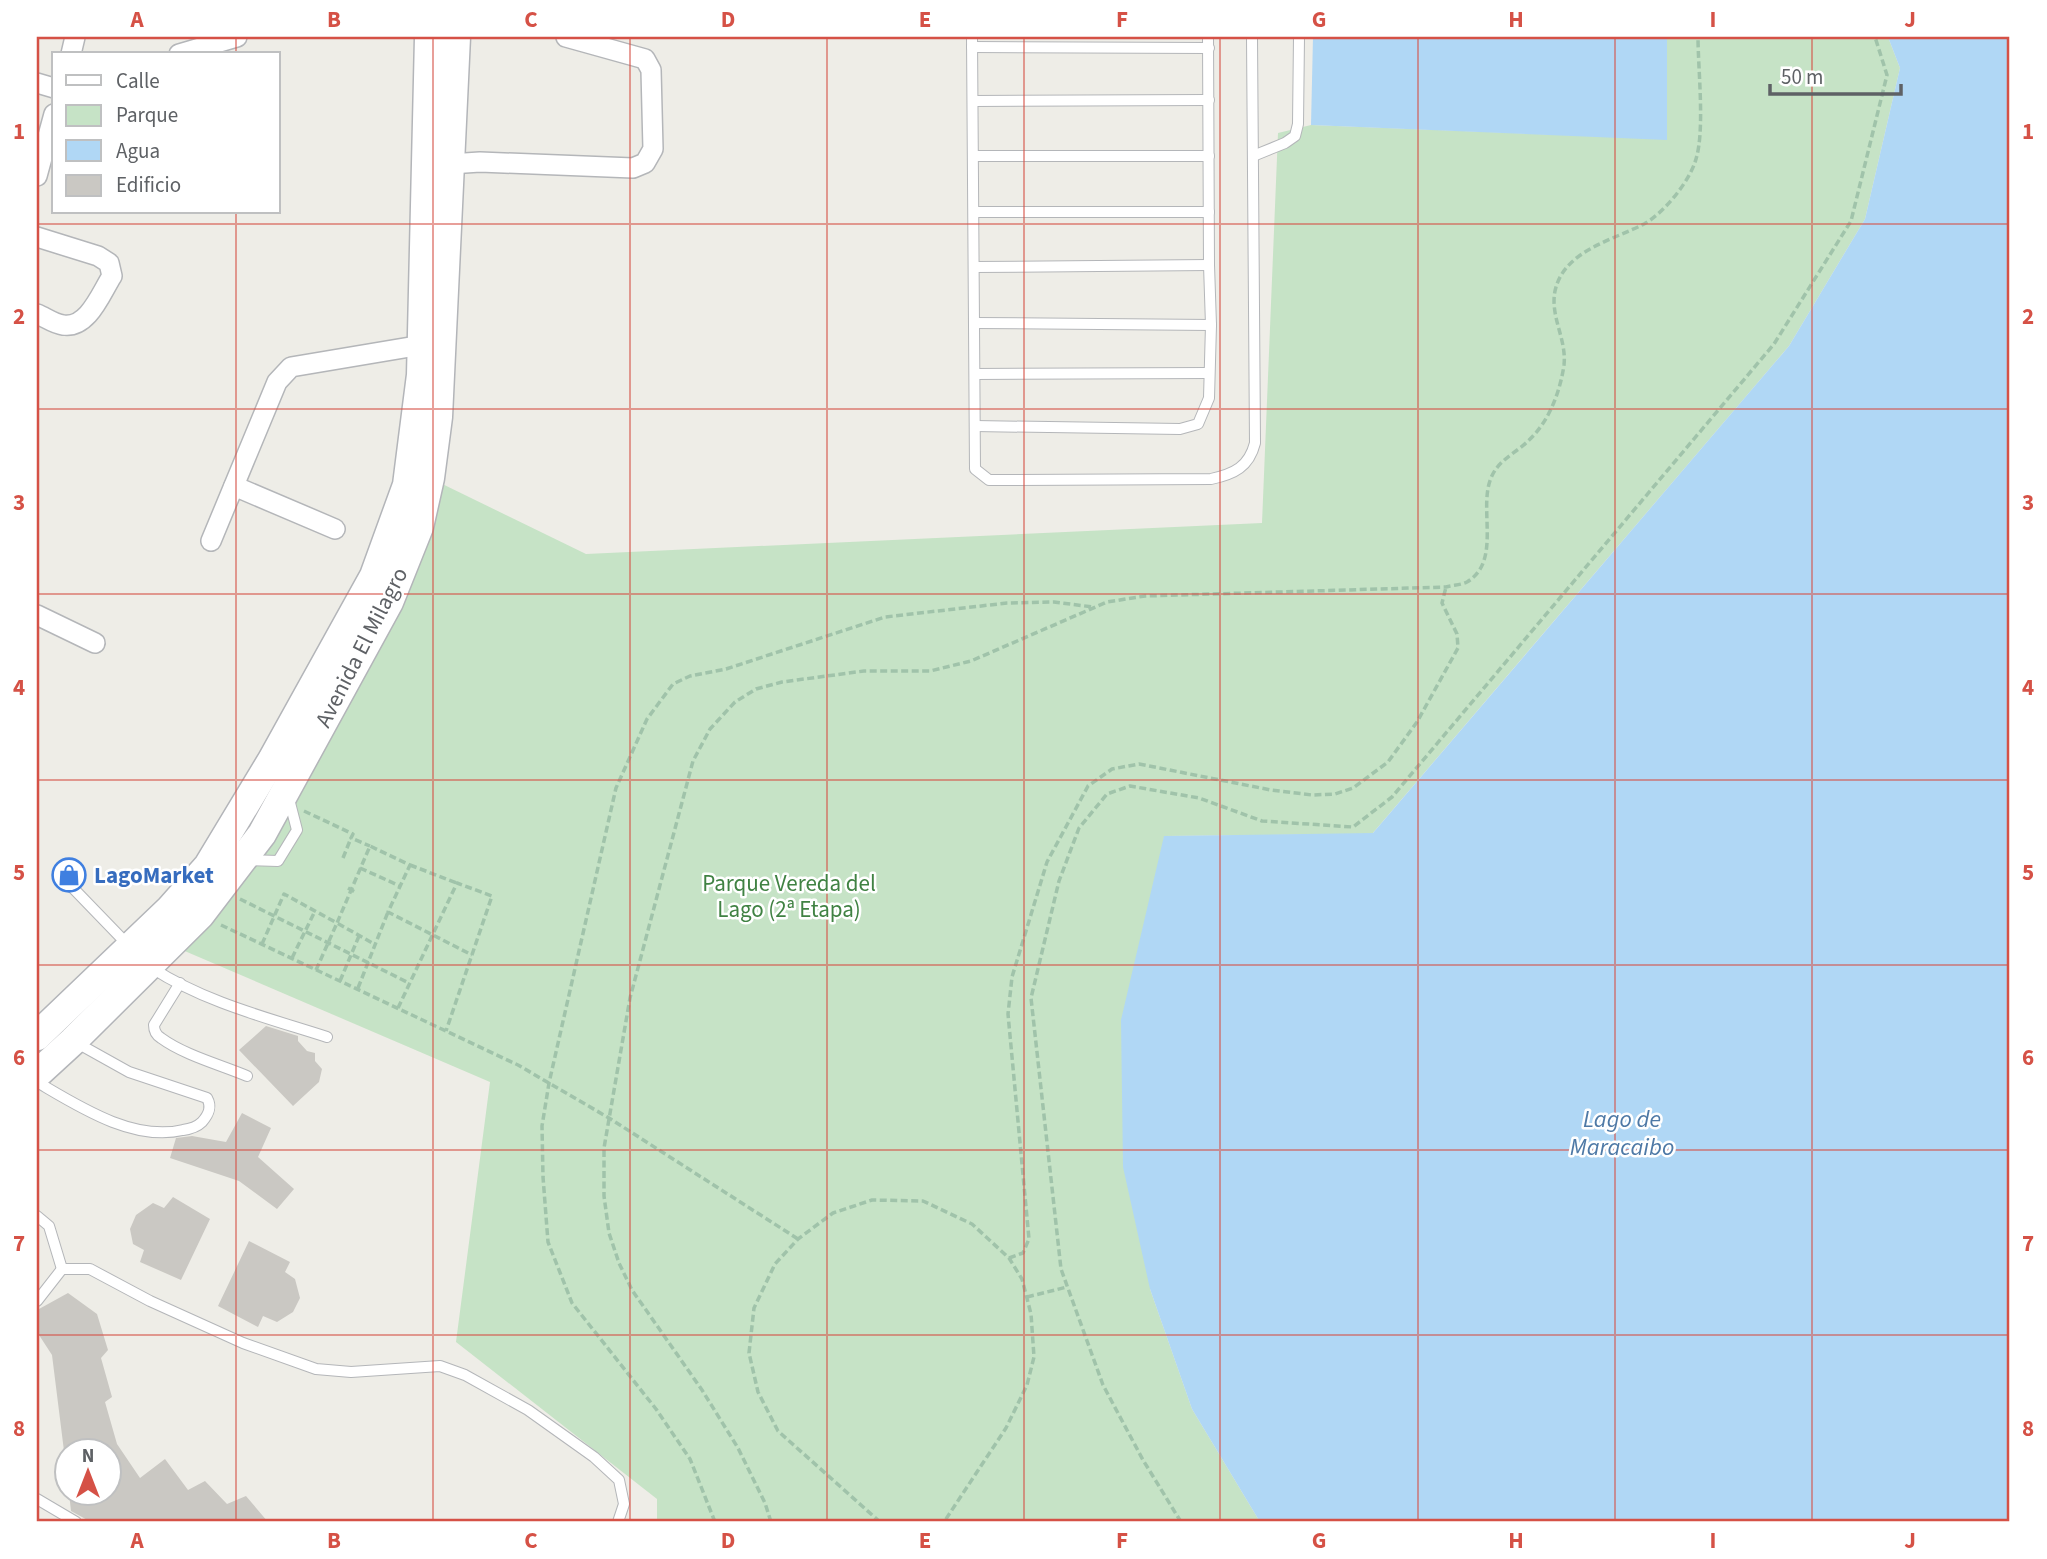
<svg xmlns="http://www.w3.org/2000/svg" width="2047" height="1559" font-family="'Source Sans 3',sans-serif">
<rect width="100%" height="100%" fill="#eeede7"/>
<path fill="#c6e3c6" d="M1667,37h221l12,31 -35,151 -76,127 -417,488 -208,2 -14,453 42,120 68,113h-603v-23l-201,-157 34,-260 -310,-133 90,-114 160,-357 156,76 676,-31 16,-390 33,-8 356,14z"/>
<g fill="#b0d7f5">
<path d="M1313,37h354v103l-356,-15z"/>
<path d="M1888,37h122v1485h-750l-68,-113 -42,-120 -27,-122 -2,-147 43,-184 209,-3 416,-487 76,-127 35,-151z"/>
</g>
<g fill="#cac8c3">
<path d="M266,1026l32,10v5l9,10 8,2v8l7,8 -3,13 -26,24 -54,-56z"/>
<path d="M242,1113l29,15 -13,29 36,32 -17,20 -38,-28 -69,-23 6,-20 16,-2 34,6z"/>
<path d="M173,1197l37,22 -29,61 -41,-18 4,-12 -11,-6 -3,-15 6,-14 17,-12 11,5z"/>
<path d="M249,1241l41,21 -5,10 10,7 5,19 -7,14 -16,10 -14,-6 -5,11 -40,-21z"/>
<path d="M68,1293l29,21 11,36 -7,8 11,39 -7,5 12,42 23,34 25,-19 23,31 17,-9 22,23 19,-8 22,26h-177l-20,-11 -2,-18h39v-42h-44l-12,-96 -13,-20v-26z"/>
</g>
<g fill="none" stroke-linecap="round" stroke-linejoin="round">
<defs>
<g id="service">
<path d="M972,37l3,432 14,11h9l213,-1c23,-5 38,-12 44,-36l-3,-406"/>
<path d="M972,47l237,1"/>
<path d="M973,101l236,-1"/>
<path d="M973,156h236"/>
<path d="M1253,156l32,-13 10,-7 3,-12 1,-87"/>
<path d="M974,212h235"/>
<path d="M974,267l235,-2"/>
<path d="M974,323l237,2"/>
<path d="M975,374l234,-1"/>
<path d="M975,426l205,3 18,-5 11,-26 2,-73 -2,-60 -1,-228"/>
<path d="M246,860l32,1 19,-31 -8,-31"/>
<path d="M71,886l58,60"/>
<path d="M152,968c52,34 116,50 175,69"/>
<path d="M180,983l-26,42c0,6 2,10 7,13 23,17 60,27 86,38"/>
<path d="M37,1082c41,24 96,60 146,48 7,-1 14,-3 19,-8 7,-8 10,-15 5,-24l-78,-26 -52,-29"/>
<path d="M37,1216l12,10 13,43"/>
<path d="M62,1269h28l60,32 93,42 73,26 35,3 89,-6 25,9 63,35 66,47 25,23 5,24 -6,18"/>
<path d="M37,1301l25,-32"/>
<path d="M37,1499l39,23"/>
</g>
<g id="minor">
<path d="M71,54l4,-17"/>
<path d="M179,54l58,-17"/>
<path d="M37,83l17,5"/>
<path d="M450,164l30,-2 153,6 12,-5 8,-14 -2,-79 -6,-11 -79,-22"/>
<path d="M37,176l17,-62"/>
<path d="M37,237l61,19 11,7 3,13c-11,17 -24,53 -49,49 -9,-1 -18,-8 -26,-11"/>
<path d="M234,486l101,43"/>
<path d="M211,541l66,-159 14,-15 131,-22"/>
<path d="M37,615l58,28"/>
</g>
<g id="secondary">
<path d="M37,1036l132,-126 39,-44 64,-106 102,-184 33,-91 14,-110 8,-338"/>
<path d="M37,1074l36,-33 127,-126 62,-81 127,-232 30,-75 11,-49 8,-61 18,-380"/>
</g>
</defs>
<use href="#service" stroke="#b4b6b9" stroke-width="12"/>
<use href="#minor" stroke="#b4b6b9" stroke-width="22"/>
<use href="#secondary" stroke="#b3b5b9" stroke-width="31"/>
<g stroke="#a0c3aa" stroke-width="3.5" stroke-dasharray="7 3.5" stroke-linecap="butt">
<path d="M304,811l49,23 -2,4 19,8"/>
<path d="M343,858l8,-20"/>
<path d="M410,865l47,18"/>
<path d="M360,868l40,18"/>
<path d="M348,888l7,4"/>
<path d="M240,899l169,84"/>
<path d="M221,925l297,140 91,53 189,121"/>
<path d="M262,944l22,-50 53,29 33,-77 40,19 -22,47 84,43"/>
<path d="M292,958l23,-47"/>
<path d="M316,970l21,-47 39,22"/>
<path d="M340,981l19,-45"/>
<path d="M358,988l30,-76"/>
<path d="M398,1008l59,-125 35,13 -46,135"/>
<path d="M1009,1258l14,-5 6,-14 -21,-225 4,-37 35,-115 41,-76 24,-17 27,-5 132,26 41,5 23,-1 18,-6 35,-26 29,-40 41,-74 -1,-14 -15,-31 4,-16"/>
<path d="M1027,1297l40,-10"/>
<path d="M715,1522l-25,-63 -34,-50 -84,-106 -24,-61 -5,-65 -1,-51 7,-43 67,-295 31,-69 26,-35 17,-8 36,-7 159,-52 122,-14 47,-1 39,5"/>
<path d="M771,1522l-6,-19 -27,-55 -36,-58 -70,-100 -13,-27 -10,-30 -5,-37v-48l26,-150 63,-237 17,-32 25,-27 21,-13 26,-7 82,-11h66l41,-10 136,-59 38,-6 301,-9c7,-2 15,-2 21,-5 35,-21 11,-73 24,-104 7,-18 25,-25 37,-37 21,-19 32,-49 36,-76 3,-27 -16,-51 -8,-78 11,-37 57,-47 88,-63 20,-11 46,-43 52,-65 9,-29 2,-90 2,-122"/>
<path d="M880,1522l-102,-91 -20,-39 -9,-39 5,-45 21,-44 23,-25 35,-26 39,-13 51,1 49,23 37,34 13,21 9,35 3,43 -7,28 -21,43 -62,94"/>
<path d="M1181,1522l-38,-62 -40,-75 -42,-116 -30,-271 28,-117 20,-53 28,-34 23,-8 69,12 63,23 91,6 39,-30 382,-453 77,-123 36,-146 -12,-38"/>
</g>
<use href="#service" stroke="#fff" stroke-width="10"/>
<use href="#minor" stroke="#fff" stroke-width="19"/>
<use href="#secondary" stroke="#fff" stroke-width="28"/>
</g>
<path fill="none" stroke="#d55146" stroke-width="2" stroke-opacity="0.55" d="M236,37v17M433,37v1485M630,37v1485M827,37v1485M1024,37v1485M1220,37v1485M1418,37v1485M1615,37v1485M1812,37v1485M236,212v1310M37,224h1973M37,409h1973M37,594h1973M37,780h1973M37,965h1973M37,1150h1973M37,1335h1973"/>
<defs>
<symbol id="shop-ring" viewBox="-11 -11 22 22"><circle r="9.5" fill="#fff" stroke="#3f7fe0" stroke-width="1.5"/><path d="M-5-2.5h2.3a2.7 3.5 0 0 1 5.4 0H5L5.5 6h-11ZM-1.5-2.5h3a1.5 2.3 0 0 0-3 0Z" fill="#3f7fe0"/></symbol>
</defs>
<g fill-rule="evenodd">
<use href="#shop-ring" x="50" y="856" width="38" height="38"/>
</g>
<g text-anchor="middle" stroke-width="5" stroke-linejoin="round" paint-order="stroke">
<g font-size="23" fill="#5e6165" stroke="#fff">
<text transform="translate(361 647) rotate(-63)" y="8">Avenida El Milagro</text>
</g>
<g font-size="23" font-weight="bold" fill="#366cbe" stroke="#fff" text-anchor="start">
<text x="94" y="883">LagoMarket</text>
</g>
<g font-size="23" fill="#408243" stroke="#fff">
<text x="789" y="891">Parque Vereda del<tspan x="789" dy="26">Lago (2ª Etapa)</tspan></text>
</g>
<g font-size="24" font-style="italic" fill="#4e79a6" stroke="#fff">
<text x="1622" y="1127">Lago de<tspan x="1622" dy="28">Maracaibo</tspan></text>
</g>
</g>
<rect width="2047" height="1559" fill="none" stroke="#ffffff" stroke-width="77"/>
<rect x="52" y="52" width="228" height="161" fill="#ffffff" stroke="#bfc0c1" stroke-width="2"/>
<rect x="66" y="75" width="35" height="10" fill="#ffffff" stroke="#bfc0c1" stroke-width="2"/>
<text x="116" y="88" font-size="21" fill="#5e6165">Calle</text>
<rect x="66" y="105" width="35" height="21" fill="#c6e3c6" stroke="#bfc0c1" stroke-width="2"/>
<text x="116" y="122" font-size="21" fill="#5e6165">Parque</text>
<rect x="66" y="140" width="35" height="21" fill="#b0d7f5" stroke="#bfc0c1" stroke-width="2"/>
<text x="116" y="158" font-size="21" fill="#5e6165">Agua</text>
<rect x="66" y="175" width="35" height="21" fill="#cac8c3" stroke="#bfc0c1" stroke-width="2"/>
<text x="116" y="192" font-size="21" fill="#5e6165">Edificio</text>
<g transform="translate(88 1472)"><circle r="33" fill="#ffffff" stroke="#bfc0c1" stroke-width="2"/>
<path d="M0-5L12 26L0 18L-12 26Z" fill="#d55146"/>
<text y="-10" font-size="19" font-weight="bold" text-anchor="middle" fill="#5e6165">N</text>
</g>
<path d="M1770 84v10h131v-10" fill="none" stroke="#5e6165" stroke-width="3.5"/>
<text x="1781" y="84" font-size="21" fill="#5e6165" stroke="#ffffff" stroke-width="5" paint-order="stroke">50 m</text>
<rect x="38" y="38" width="1970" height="1482" fill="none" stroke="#d55146" stroke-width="2.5"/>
<g font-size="23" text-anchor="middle" font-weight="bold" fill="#d55146">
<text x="137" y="27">A</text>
<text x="334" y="27">B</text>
<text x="531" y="27">C</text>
<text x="728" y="27">D</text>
<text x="925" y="27">E</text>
<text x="1122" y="27">F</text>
<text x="1319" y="27">G</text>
<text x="1516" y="27">H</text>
<text x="1713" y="27">I</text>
<text x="1910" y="27">J</text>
<text x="19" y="139">1</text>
<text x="2028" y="139">1</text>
<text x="19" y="324">2</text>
<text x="2028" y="324">2</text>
<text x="19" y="510">3</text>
<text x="2028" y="510">3</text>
<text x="19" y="695">4</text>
<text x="2028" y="695">4</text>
<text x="19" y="880">5</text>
<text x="2028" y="880">5</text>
<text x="19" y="1065">6</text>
<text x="2028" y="1065">6</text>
<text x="19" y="1251">7</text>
<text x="2028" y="1251">7</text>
<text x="19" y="1436">8</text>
<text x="2028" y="1436">8</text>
<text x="137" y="1548">A</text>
<text x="334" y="1548">B</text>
<text x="531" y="1548">C</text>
<text x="728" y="1548">D</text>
<text x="925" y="1548">E</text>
<text x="1122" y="1548">F</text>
<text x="1319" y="1548">G</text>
<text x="1516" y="1548">H</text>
<text x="1713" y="1548">I</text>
<text x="1910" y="1548">J</text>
</g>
</svg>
